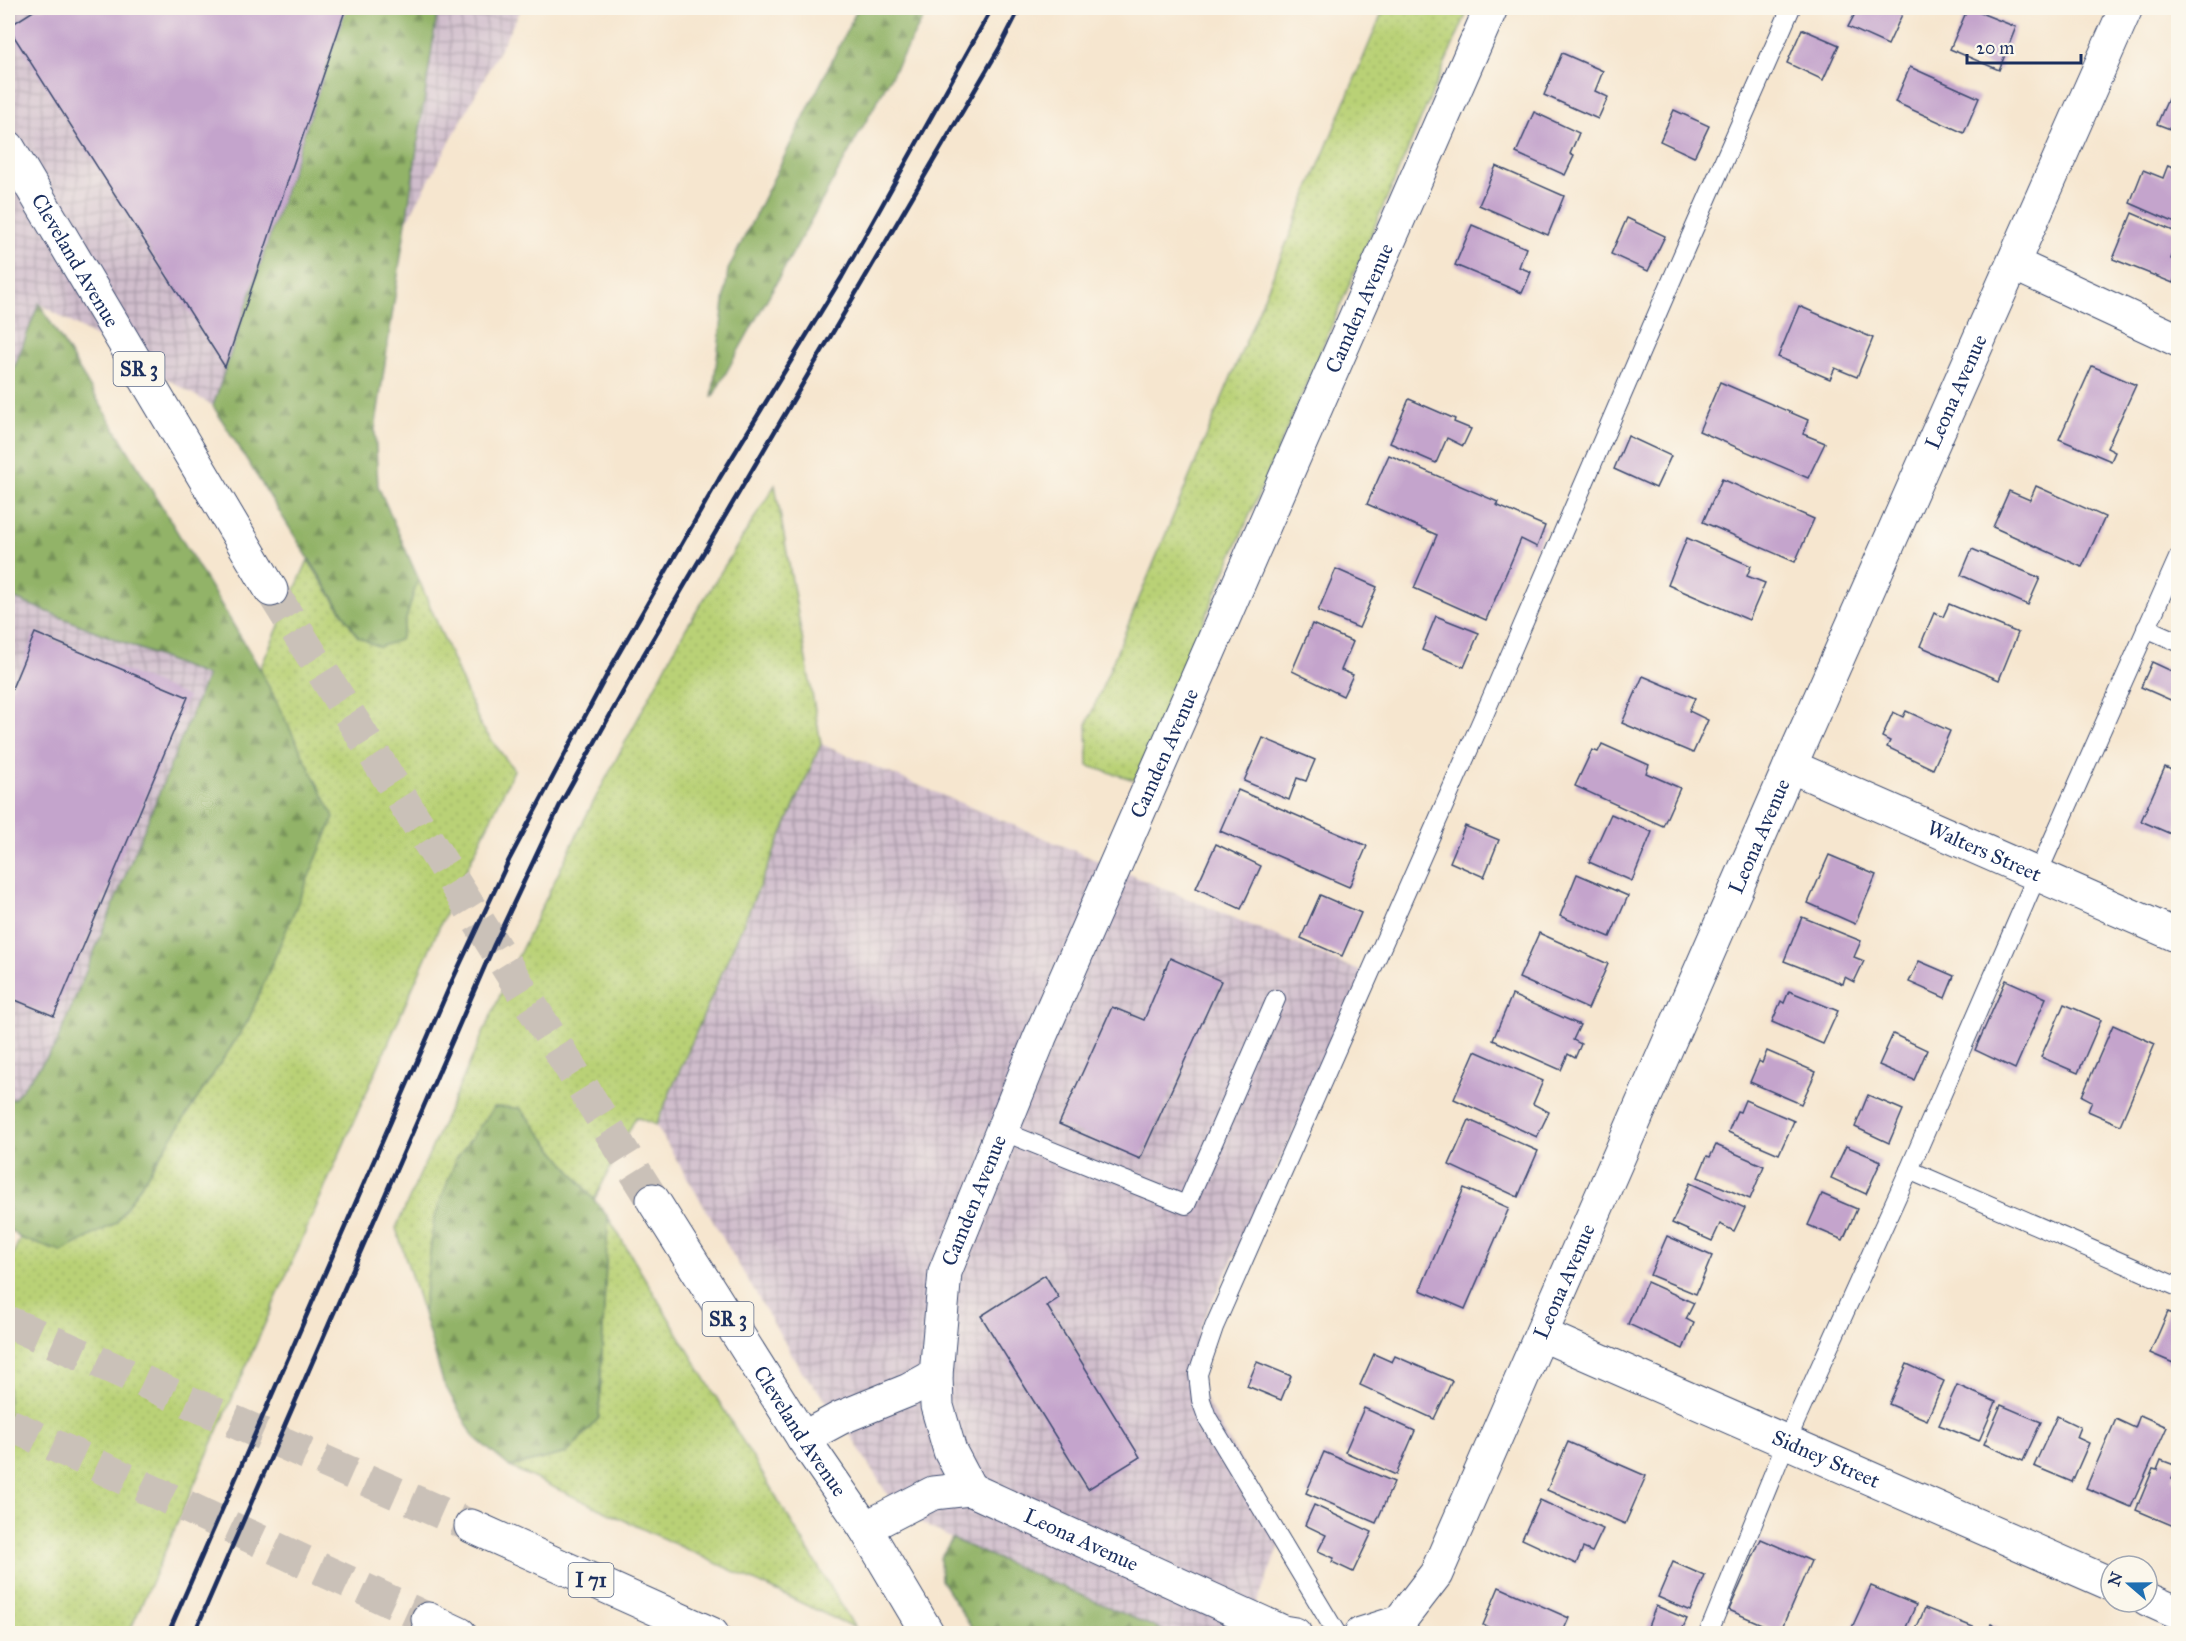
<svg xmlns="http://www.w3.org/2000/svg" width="2186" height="1641" font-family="'IM FELL Great Primer',serif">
<defs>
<pattern id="industrial-grid" width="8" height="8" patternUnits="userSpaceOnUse" patternTransform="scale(1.5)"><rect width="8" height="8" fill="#d0bdcc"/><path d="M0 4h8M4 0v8" fill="none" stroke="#a89aa9"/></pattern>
<pattern id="green-dots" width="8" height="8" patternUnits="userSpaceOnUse" patternTransform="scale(1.5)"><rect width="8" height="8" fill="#b9d176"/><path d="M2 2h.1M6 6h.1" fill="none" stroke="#9eb468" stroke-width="1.8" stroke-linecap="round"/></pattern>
<pattern id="forest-firs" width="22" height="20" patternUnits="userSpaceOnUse" patternTransform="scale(1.5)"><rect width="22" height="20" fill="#92b367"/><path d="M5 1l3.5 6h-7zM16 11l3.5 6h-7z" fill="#769258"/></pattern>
</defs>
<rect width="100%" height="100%" fill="#fbf7ec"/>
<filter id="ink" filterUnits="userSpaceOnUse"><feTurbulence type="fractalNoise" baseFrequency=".0167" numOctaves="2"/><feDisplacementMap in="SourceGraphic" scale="12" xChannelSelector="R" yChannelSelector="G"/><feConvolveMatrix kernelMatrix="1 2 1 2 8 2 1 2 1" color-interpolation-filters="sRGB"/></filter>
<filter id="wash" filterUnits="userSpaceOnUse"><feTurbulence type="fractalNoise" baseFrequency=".008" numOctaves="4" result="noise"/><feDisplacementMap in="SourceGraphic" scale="24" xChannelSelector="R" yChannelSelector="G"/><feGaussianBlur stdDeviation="1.35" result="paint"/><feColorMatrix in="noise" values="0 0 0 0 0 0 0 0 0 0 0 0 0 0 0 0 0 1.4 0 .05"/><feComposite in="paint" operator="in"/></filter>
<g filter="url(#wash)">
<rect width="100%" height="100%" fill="#f6e6cf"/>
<g fill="url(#industrial-grid)">
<path d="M8,8h338l-133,398 -173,-102 -32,80z"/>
<path d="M438,8h84l-117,217z"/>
<path d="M8,596l199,80 -152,371 -41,52 -6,1z"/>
<path d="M821,744l548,231 -169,352 -9,48 93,160 -39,98h-77l-216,-94 -55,-29 -57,-92 -39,-48 -145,-245z"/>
</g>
<g fill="url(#green-dots)" stroke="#6a806a" stroke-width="1.5">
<path d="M1384,8h85l-334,772 -47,-14 -1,-42z"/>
<path d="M775,485l46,259 -165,381 -20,-8 -42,83 -74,-92 -86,111 -11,94 -27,-85 114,-255 77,-159 99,-186z"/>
<path d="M308,560l50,77 42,2 18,-61 63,148 33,44 -73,153 -312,710 -121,1v-368l12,-28 41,14 55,-29 132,-202 85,-204 -73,-148z"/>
<path d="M608,1217l247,411 -345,-161 57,-14 32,-35z"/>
</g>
<g fill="url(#forest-firs)" stroke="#567162" stroke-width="1.5">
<path d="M346,8h92l-63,422 3,56 40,92 -18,62 -21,7 -21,-10 -145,-231z"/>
<path d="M858,8h71l-217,390 16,-128z"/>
<path d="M39,303l221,366 74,148 -86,204 -132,202 -55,29 -41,-14 -12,-10v-128l6,-1 41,-52 152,-371 -199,-80v-212z"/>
<path d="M494,1107l26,1 88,109 -9,201 -32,35 -57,14 -36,-30 -31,-55 -20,-69 11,-94 22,-60z"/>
<path d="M952,1539l216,94h-193l-34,-53 -1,-22z"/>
</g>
<g id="blocks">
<g fill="#c4a4cc">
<path d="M38,8h308l-121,359 -217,-340z"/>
<path d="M1858,8h47l-17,37 -40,-18z"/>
<path d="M1968,8l48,19 -17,43 -49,-21z"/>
<path d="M1802,29l37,16 -16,35 -36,-17z"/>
<path d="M1562,53l41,18 -8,20 13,6 -10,22 -54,-24z"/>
<path d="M1910,67l69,31 -15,35 -69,-31z"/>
<path d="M2168,99l10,4v38l-3,-2 3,-7 -21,-8z"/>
<path d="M1674,110l35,16 -15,31 -34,-16z"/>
<path d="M1534,112l45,21 -9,21 4,2 -9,19 -49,-22z"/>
<path d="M2168,165l10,4v55l-48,-21 13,-33 20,8z"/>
<path d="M1496,166l68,30 -16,39 -69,-30z"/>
<path d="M2132,213l46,20v8l-7,18 7,4v7l-5,13 -60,-24z"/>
<path d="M1627,218l38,18 -17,35 -37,-17z"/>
<path d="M1472,225l54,23 -7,19 12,5 -9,21 -67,-28z"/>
<path d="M1799,306l74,32 -16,39 -22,-9 -5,11 -52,-22z"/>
<path d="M2092,366l44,19 -29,63 8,4 -4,9 -52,-22z"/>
<path d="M1720,382l88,38 -5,14 22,9 -17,35 -109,-47z"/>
<path d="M1409,399l46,20 -1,3 17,7 -8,17 -16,-8 -11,25 -46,-20z"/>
<path d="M1628,436l43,20 -15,32 -42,-19z"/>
<path d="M1389,455l109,47 -2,3 49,21 -8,21 -16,-8 -35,81 -72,-32 23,-53 -70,-31z"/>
<path d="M1722,479l92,40 -19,43 -92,-40z"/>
<path d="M2036,486l69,31 -23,50 -89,-40 16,-36 21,9z"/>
<path d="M1687,538l64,28 -4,10 18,7 -16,37 -81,-35z"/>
<path d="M1972,549l68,29 -12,27 -67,-30z"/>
<path d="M1336,569l41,18 -18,41 -41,-17z"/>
<path d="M1949,604l69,29 -19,47 -79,-34 14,-33 9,4z"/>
<path d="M1436,616l43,17 -15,34 -42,-17z"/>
<path d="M1312,624l41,18 -12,28 12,5 -10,21 -51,-25z"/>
<path d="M35,633l153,64 -134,319 -46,-19v-299z"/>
<path d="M2152,662l26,12v20l-3,8 -34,-15z"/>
<path d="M1643,676l52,22 -6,13 19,9 -15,33 -71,-30z"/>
<path d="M1906,711l44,20 -17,38 -46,-22 3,-6 -8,-4 11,-25 10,5z"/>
<path d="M1263,738l52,22 -9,21 -9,-3 -8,22 -45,-19z"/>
<path d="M1602,744l47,21 -3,8 34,15 -17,38 -88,-40 17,-36 6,2z"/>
<path d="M2165,767l13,6v64l-37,-16z"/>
<path d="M1238,790l129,56 -18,41 -129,-56z"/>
<path d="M1611,814l41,18 -20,49 -43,-19z"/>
<path d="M1465,826l34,14 -15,37 -34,-15z"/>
<path d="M1216,844l45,22 -20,43 -45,-21z"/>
<path d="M1829,855l47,20 -21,49 -47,-21z"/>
<path d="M1577,874l51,22 -18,41 -50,-21z"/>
<path d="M1320,895l41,18 -19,43 -41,-18z"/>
<path d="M1802,917l59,24 -7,16 10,4 -10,21 -9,-5 -2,7 -59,-23z"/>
<path d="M1539,933l69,31 -20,45 -69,-31z"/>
<path d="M1170,958l51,23 -81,178 -81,-35 53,-117 32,13z"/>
<path d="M1919,961l35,15 -9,22 -36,-16z"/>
<path d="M2006,980l40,18 -31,71 -40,-19z"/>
<path d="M1789,991l49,20 -15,33 -51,-22 9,-21 3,2z"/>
<path d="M1512,995l68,30 -7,15 8,4 -6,14 -7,-4 -7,16 -68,-30z"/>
<path d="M2064,1004l37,16 -23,53 -37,-16z"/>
<path d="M2113,1025l42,19 -35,81 -32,-14 4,-10 -10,-5z"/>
<path d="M1893,1034l34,16 -13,30 -35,-15z"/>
<path d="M1475,1051l68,30 -10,23 16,8 -12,25 -83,-38z"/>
<path d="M1767,1051l49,21 -15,32 -51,-22 9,-21 3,2z"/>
<path d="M1868,1095l35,15 -14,33 -34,-16z"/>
<path d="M1745,1100l49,21 -15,33 -51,-22 9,-21 3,1z"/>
<path d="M1469,1120l69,31 -20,46 -69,-32z"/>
<path d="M1716,1145l48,21 -14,33 -52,-22 9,-21 3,1z"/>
<path d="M1846,1146l35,15 -15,33 -35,-16z"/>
<path d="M1690,1183l55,25 -11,23 -14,-7 -8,17 -40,-18z"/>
<path d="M1464,1188l45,20 -44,101 -45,-19z"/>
<path d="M1822,1194l35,15 -14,31 -35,-15z"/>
<path d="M1667,1236l45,20 -16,38 -46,-19z"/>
<path d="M1045,1275l14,23 -12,8 93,151 -52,32 -107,-173z"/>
<path d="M1647,1282l47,21 -8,16 8,4 -11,26 -55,-25z"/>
<path d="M2168,1312l10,4v49l-28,-12z"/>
<path d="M1374,1354l18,8 3,-6 57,25 -18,38 -74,-34z"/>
<path d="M1257,1362l34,14 -10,24 -34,-14z"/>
<path d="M1907,1364l37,17 -17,39 -38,-16z"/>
<path d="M1957,1385l39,17 -17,39 -40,-16z"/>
<path d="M2001,1405l40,17 -18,39 -39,-17z"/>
<path d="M1364,1408l51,23 -19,44 -51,-23z"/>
<path d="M2140,1415l27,12 -36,80 -45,-19 30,-69 19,9z"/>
<path d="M2057,1416l23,11 -4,10 13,6 -17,39 -38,-16z"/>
<path d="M1568,1442l78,34 -21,48 -78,-34z"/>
<path d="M1324,1452l70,30 -18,41 -70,-30z"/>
<path d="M2161,1460l16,6 -5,13 6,2v38l-2,8 -40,-17 17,-41 4,1z"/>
<path d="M1540,1500l63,29 -11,23 -9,-4 -7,16 -54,-25z"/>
<path d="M1314,1505l58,27 -19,40 -21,-10 2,-4 -16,-7 8,-16 -21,-10z"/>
<path d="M1761,1539l50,22 -31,71 -51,-22z"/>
<path d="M1673,1562l32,14 -15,35 -32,-14z"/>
<path d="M1871,1586l45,19 -13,29h-54z"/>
<path d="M1499,1587l70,31 -7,16h-59l-20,-9z"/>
<path d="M1656,1606l31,13 -7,15h-22l-11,-5z"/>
<path d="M1925,1608l53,21 -2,5h-62z"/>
<path d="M1991,1624l21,10h-25z"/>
</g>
</g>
</g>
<g filter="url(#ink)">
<use href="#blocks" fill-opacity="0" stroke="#3c4a6f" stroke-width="1.5"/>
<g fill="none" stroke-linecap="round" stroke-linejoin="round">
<path stroke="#cac1b8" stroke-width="33" stroke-dasharray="33 16" stroke-linecap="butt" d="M271,590l382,610"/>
<g stroke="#cac1b8" stroke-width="33" stroke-dasharray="33 16" stroke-linecap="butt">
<path d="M8,1322l463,204"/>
<path d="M8,1424l420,195"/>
</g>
<defs>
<g id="service">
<path d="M2146,628l32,14"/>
<path d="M1002,1131l184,74 90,-206"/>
<path d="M1909,1170l269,117"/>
<path d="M1337,1634l-130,-217 -6,-17 -3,-26 16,-47 267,-605 205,-475 105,-239"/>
<path d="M1708,1634l79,-194 122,-270 129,-297 140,-315"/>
</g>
<g id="minor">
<path d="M2014,264l164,76"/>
<path id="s1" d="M1790,766l388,170"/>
<path id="s2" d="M1543,1335l568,249"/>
<path d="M936,1375l1,31 13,45 20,38"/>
<path id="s3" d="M803,1438l37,-20 69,-28 27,-15 9,-103 95,-235 451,-1029"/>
<path id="s4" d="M865,1528l68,-35 37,-4 313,143 12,2"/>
<path d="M2147,1599l31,14"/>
<path id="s5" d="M1361,1634l38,-12 37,-48 354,-808 336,-758"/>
</g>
<g id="primary">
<path id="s6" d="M8,147l263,443"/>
<path id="s7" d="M653,1200l150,238 62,90 63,106"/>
</g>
<g id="motorway">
<path d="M471,1526l241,108"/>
<path d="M428,1619l32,15"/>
</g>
</defs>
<use href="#service" stroke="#3c4a6f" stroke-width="20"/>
<use href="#minor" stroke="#3c4a6f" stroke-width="35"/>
<use href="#primary" stroke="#3c4a6f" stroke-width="35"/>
<use href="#motorway" stroke="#3c4a6f" stroke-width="35"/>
<use href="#service" stroke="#fff" stroke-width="18"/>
<use href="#minor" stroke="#fff" stroke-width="33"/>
<use href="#primary" stroke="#fff" stroke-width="33"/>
<use href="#motorway" stroke="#fff" stroke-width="33"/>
<g stroke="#1b2f5e" stroke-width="4.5">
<path d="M168,1634l284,-653 57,-121 102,-193 108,-188 123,-202 150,-269"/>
<path d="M194,1634l300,-689 66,-140 83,-149 356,-607 21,-41"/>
</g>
</g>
</g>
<g text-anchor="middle" stroke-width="4.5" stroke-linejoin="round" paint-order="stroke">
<g fill="#fbf7ec" stroke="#5e6b89" stroke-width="1.5">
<rect x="113.5" y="352" width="51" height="34" rx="4.5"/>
<rect x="702.5" y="1302" width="51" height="34" rx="4.5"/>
<rect x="568.5" y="1563" width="45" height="34" rx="4.5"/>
</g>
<g font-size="20" font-weight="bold" fill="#1b2f5e">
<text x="139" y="376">SR 3</text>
<text x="728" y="1326">SR 3</text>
<text x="591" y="1587">I 71</text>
</g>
<g font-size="21" fill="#1b2f5e" stroke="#fbf7ec">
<text dy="7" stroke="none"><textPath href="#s6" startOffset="132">Cleveland Avenue</textPath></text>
<text dy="7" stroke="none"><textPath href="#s3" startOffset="1300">Camden Avenue</textPath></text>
<text dy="7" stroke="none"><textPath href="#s5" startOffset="1392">Leona Avenue</textPath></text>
<text dy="7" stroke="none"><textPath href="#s3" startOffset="814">Camden Avenue</textPath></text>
<text dy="7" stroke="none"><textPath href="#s5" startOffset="906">Leona Avenue</textPath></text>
<text dy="7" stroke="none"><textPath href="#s1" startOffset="212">Walters Street</textPath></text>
<text dy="7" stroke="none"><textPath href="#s3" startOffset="328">Camden Avenue</textPath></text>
<text dy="7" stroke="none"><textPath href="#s5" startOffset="420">Leona Avenue</textPath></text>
<text dy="7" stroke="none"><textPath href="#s7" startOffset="274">Cleveland Avenue</textPath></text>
<text dy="7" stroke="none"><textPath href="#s2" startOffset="309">Sidney Street</textPath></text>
<text dy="7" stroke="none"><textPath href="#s4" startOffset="236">Leona Avenue</textPath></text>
</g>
</g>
<rect width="2186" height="1641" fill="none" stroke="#fbf7ec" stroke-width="30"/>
<g transform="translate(2129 1584) rotate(290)"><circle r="28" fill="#fbf7ec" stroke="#a1a7b3" stroke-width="1.5"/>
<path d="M0-4.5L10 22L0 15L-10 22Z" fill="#1f6fb2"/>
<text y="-9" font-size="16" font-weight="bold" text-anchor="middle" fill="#1b2f5e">N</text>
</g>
<path d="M1967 54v9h114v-9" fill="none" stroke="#1b2f5e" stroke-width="3"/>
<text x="1976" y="54" font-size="18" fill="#1b2f5e" stroke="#fbf7ec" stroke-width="4.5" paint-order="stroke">20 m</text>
</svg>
